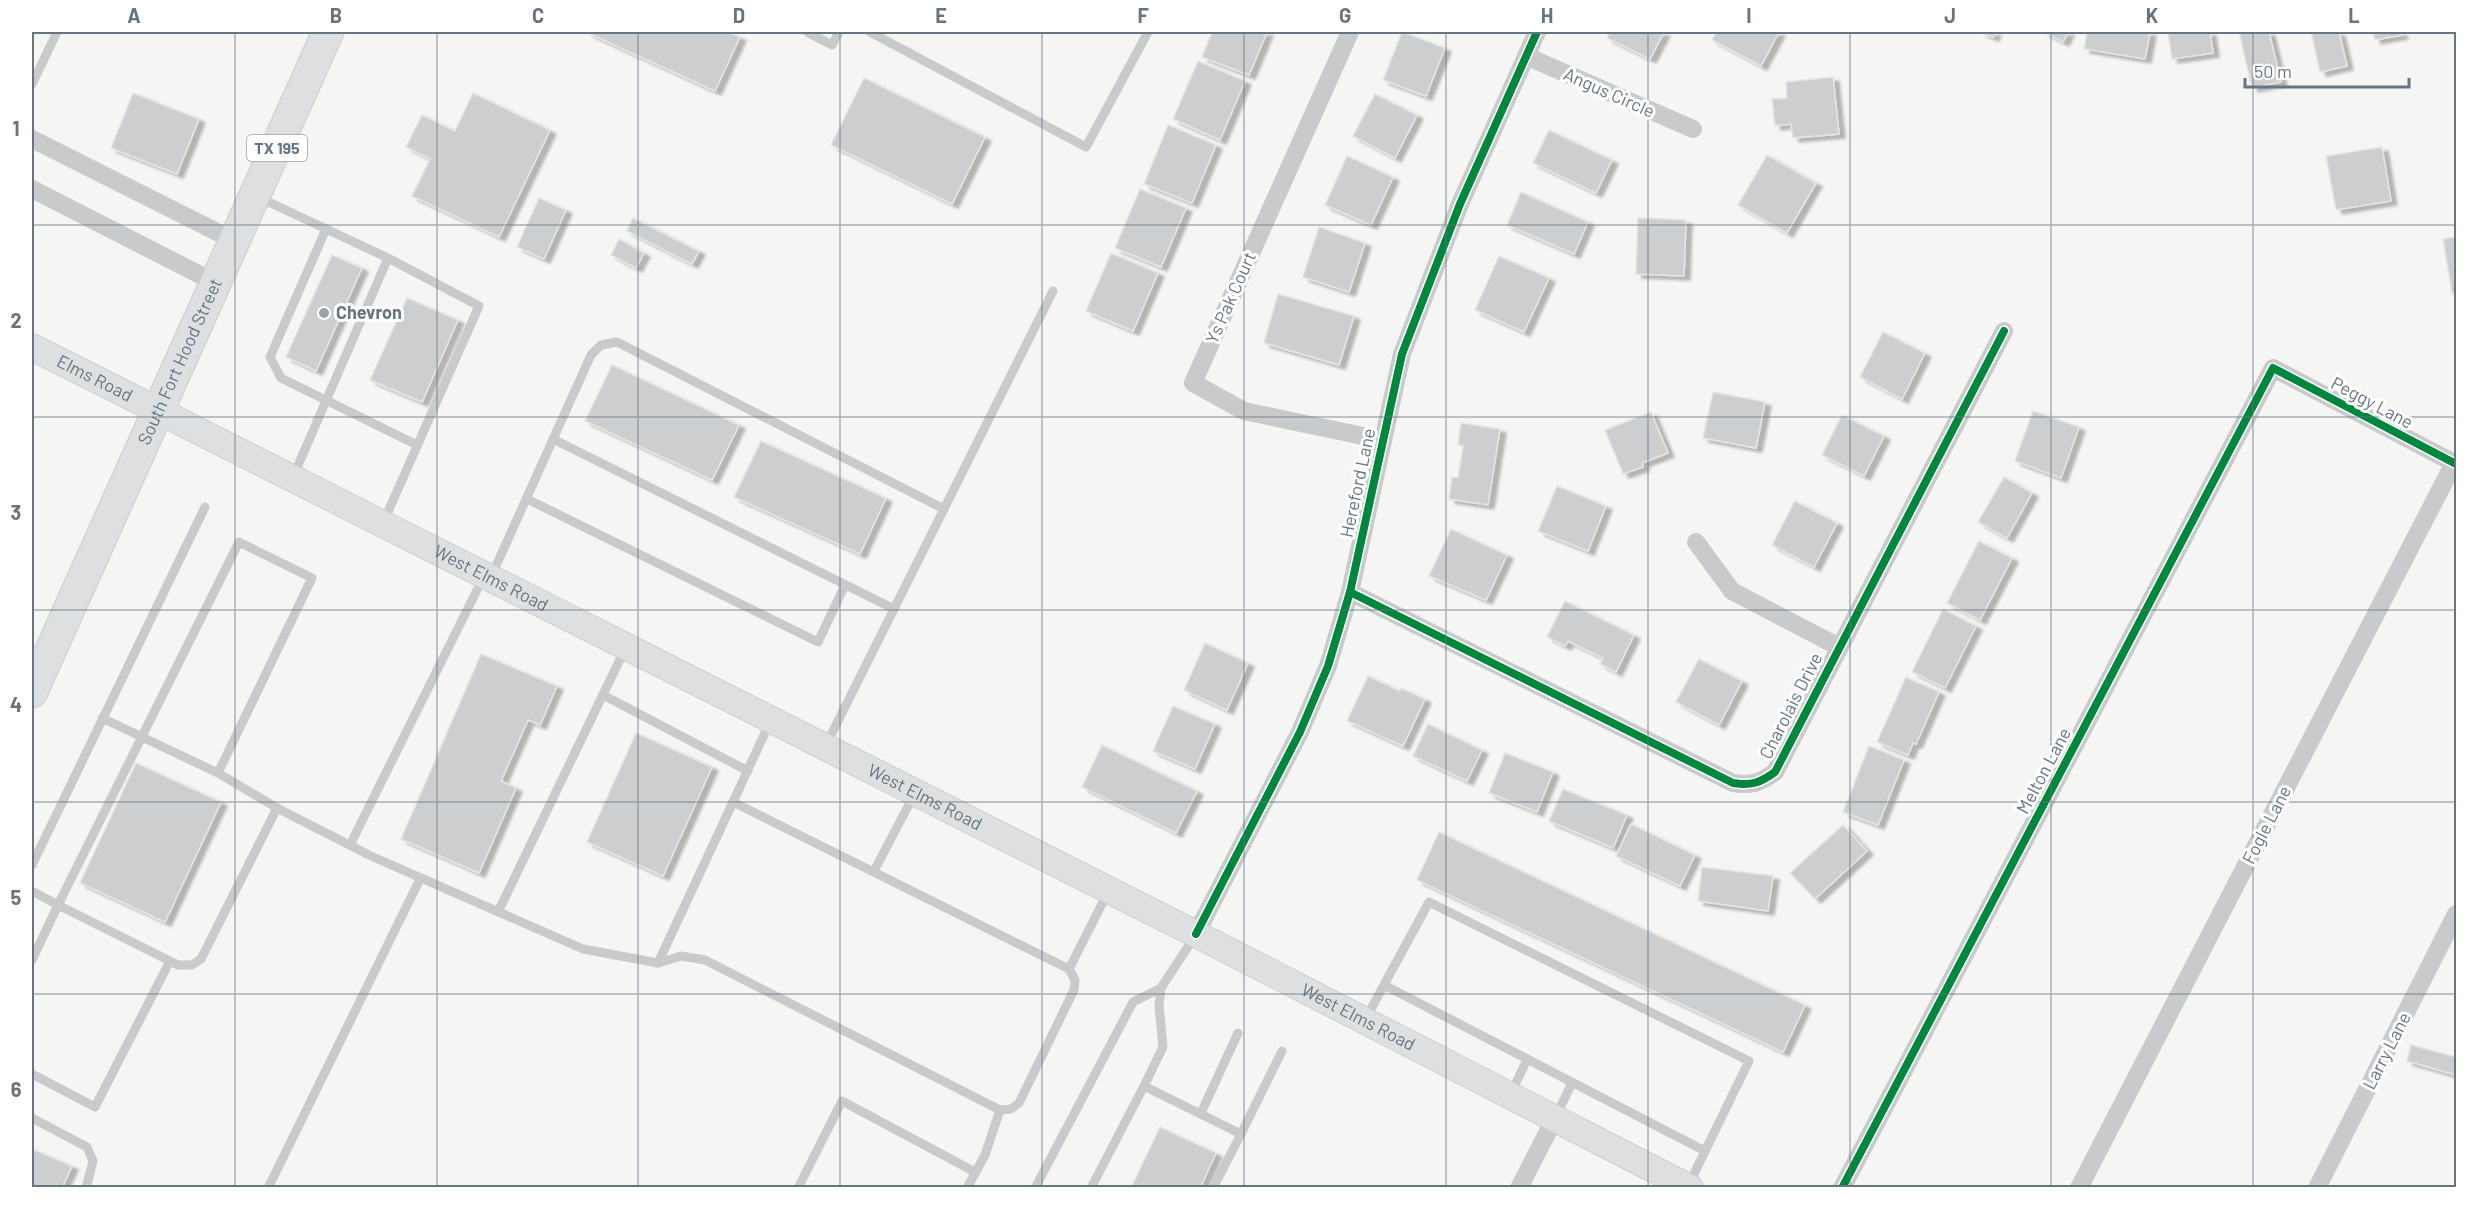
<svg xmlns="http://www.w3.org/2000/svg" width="2488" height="1219" font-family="Barlow,sans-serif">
<defs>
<filter id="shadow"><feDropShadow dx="6" dy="4" stdDeviation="1.5" flood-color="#0004"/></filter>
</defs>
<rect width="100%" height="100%" fill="#f5f5f4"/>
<g fill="#cdcecf" stroke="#e4e4e4" stroke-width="1.5" filter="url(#shadow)">
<path d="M586,32h141l13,5 -25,54z"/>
<path d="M1212,32h55l-18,43 -47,-18z"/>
<path d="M1402,32l43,16 -19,48 -43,-16z"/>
<path d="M1610,32h54l-14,27 -43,-21z"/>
<path d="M1716,32h63l-18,34 -49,-26z"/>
<path d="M1980,32h15l-2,5z"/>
<path d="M2043,32h25l-5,10z"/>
<path d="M2087,32h63l-5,27 -61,-10z"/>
<path d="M2168,32h42l3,21 -41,6z"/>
<path d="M2239,32h30l12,50 -29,6z"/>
<path d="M2311,32h28l8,34 -27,6z"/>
<path d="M2373,32h28l1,3 -27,5z"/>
<path d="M1198,61l47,20 -25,59 -47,-21z"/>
<path d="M1833,77l6,57 -46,4 -2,-14 -16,2 -3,-27 15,-1 -1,-16z"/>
<path d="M864,78l121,59 -33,67 -121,-59z"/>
<path d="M133,93l66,26 -22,55 -66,-26z"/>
<path d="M473,93l77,37 -51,107 -87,-41 18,-37 -24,-12 16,-32 33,16z"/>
<path d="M1375,94l42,21 -22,43 -42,-22z"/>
<path d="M1168,125l48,20 -24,58 -48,-19z"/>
<path d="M1549,130l63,30 -16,33 -63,-30z"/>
<path d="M2382,147l9,54 -55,9 -10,-54z"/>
<path d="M1767,155l49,28 -29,50 -49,-28z"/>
<path d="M1347,156l46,21 -22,48 -46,-20z"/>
<path d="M1140,189l46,19 -25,59 -46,-19z"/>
<path d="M1521,192l67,30 -14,32 -67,-29z"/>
<path d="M539,198l27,12 -22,49 -27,-12z"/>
<path d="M633,218l66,33 -7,13 -65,-33z"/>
<path d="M1638,218l48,2 -2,56 -48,-2z"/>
<path d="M1319,227l46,16 -16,49 -46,-15z"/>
<path d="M2456,237v56l-4,1 -9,-55z"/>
<path d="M619,239l25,14 -8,15 -25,-13z"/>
<path d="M1111,253l47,20 -25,58 -47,-20z"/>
<path d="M332,255l30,13 -46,103 -30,-14z"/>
<path d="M1499,256l50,22 -25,54 -49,-22z"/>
<path d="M1278,294l76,22 -15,49 -75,-22z"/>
<path d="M407,298l51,22 -36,82 -52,-22z"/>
<path d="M1883,332l42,21 -23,46 -42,-22z"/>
<path d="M612,365l127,60 -27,55 -127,-59z"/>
<path d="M1713,392l52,10 -9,46 -53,-10z"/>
<path d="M2033,411l46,16 -18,51 -46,-17z"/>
<path d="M1651,412l17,41 -26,10 1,4 -20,7 -18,-44z"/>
<path d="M1842,415l42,21 -20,40 -42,-21z"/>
<path d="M1461,423l39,6 -12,76 -39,-6 3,-22 6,1 5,-32 -5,-1z"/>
<path d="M761,441l125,57 -26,56 -126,-57z"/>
<path d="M2004,477l28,16 -25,45 -29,-16z"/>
<path d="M1557,486l49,20 -18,45 -50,-20z"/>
<path d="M1795,501l42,22 -23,44 -42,-22z"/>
<path d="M1451,529l56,26 -21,45 -57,-24z"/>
<path d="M1979,541l33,17 -32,62 -33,-17z"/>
<path d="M1565,601l69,34 -18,37 -16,-8 3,-6 -35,-17 -3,5 -18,-9z"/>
<path d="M1943,609l33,17 -31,62 -33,-16z"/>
<path d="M1205,643l43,20 -21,47 -43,-20z"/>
<path d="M481,654l76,32 -17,39 -12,-5 -27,61 15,7 -37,85 -78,-34z"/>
<path d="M1699,659l43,22 -23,44 -43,-23z"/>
<path d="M1368,676l32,15 1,-3 24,11 -22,47 -56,-25z"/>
<path d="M1906,677l33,15 -23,52 -3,-1 -5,12 -31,-13z"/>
<path d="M1173,706l42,18 -20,45 -42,-18z"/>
<path d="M1428,724l54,26 -15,31 -54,-25z"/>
<path d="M636,733l76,34 -49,109 -76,-34z"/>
<path d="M1102,745l95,46 -21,42 -94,-46z"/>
<path d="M1869,746l35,14 -26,65 -35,-13z"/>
<path d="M1505,753l48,19 -16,40 -48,-19z"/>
<path d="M136,763l85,39 -56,120 -85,-39z"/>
<path d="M1563,789l64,26 -14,33 -64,-27z"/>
<path d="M1631,824l64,31 -15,31 -64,-30z"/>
<path d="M1843,825l24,26 -52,48 -25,-26z"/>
<path d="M1439,832l366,173 -22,47 -366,-172z"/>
<path d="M1702,867l71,9 -5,35 -70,-10z"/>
<path d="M2411,1045l45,12v18l-49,-14z"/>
<path d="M1160,1127l56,26 -16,35h-69z"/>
<path d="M35,1150l37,16 -10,22h-30v-31z"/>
</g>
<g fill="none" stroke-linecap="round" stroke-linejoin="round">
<defs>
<g id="secondary">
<path id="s1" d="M32,347l1164,587 494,254"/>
</g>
<g id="trunk">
<path id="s2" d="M32,692l296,-660"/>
</g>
</defs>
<use href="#secondary" stroke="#d1d1d2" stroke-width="28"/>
<use href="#trunk" stroke="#d2d3d3" stroke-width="33"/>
<g stroke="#c9cacb" stroke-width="9">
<path d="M807,32l25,13 7,-13"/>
<path d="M870,32l216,115 62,-115"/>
<path d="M32,84l25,-52"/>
<path d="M258,197l130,61 -95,219"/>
<path d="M326,229l-56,128 11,21 136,67"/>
<path d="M553,439l341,170"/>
<path d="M527,499l291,143 27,-57"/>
<path d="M383,523l96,-217 -91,-48"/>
<path d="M491,577l100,-222 10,-10 16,-3 327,167"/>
<path d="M603,695l145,76"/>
<path d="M102,718l116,55 59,35 94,48 212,93 75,14 23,-7 24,4 295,150 11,-1 8,-6 55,-113 1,-10 -6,-11 39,-77"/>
<path d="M826,745l227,-454"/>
<path d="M733,802l37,-80"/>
<path d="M350,845l134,-269"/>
<path d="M32,865l173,-358"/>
<path d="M874,871l41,-78"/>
<path d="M32,891l26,14 181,-363 73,36 -94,195"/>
<path d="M498,912l127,-263"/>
<path d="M1195,936l-34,52 -2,17 4,42 -19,39 97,48 -28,54"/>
<path d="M32,960l26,-55 120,60h14l9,-6 76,-151"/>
<path d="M658,963l75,-161 336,167"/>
<path d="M1384,985l321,166"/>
<path d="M1365,1020l64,-118 320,159 -60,123"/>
<path d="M32,1074l63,33 75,-146"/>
<path d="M1510,1095l17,-35"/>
<path d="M1201,1113l37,-80"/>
<path d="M1556,1116l16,-33"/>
<path d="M32,1118l55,29 6,14 -7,27"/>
<path d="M1241,1134l41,-83"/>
<path d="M268,1188l152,-309"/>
<path d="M798,1188l44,-87 133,71"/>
<path d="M967,1188l18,-33 15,-45"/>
<path d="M1035,1188l98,-186 28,-14"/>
<path d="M1091,1188l53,-102"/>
</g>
<g stroke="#c9cacb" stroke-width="18">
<path d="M1350,32l-157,351 51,28 138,29"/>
<path d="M1526,56l167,73"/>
<path d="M32,139l203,102"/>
<path d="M32,189l184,94"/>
<path d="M1696,542l36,49 107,56"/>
<path d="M1350,592l383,191c18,3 27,0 42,-11l229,-441"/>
<path d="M1196,934l104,-202 28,-66 22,-74 52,-238 58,-150 77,-172"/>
<path d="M1519,1188l36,-70"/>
<path d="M1842,1188l431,-820 183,96"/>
<path d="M2079,1188l375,-725"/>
<path d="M2317,1188l139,-274"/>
</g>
<use href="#secondary" stroke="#dedfe0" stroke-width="26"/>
<use href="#trunk" stroke="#dedfe0" stroke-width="30"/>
<defs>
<g id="cycleway">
<path d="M1350,592l383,191c18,3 27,0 42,-11l229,-441"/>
<path d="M1196,934l104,-202 28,-66 22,-74 52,-238 58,-150 77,-172"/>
<path d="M1842,1188l431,-820 183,96"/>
</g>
</defs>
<use href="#cycleway" stroke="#fff" stroke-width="11"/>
<use href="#cycleway" stroke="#00873e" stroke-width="8"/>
</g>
<path fill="none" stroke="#677581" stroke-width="1.5" stroke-opacity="0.55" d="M235,32v1156M437,32v1156M638,32v1156M840,32v1156M1042,32v1156M1244,32v1156M1446,32v1156M1648,32v1156M1850,32v1156M2051,32v1156M2253,32v1156M32,225h2424M32,417h2424M32,610h2424M32,802h2424M32,994h2424"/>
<circle fill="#99a2a9" stroke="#fff" stroke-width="2" cx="324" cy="313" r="6"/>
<g text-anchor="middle" stroke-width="6" stroke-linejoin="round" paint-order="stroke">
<rect fill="#fff" stroke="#959ea7" stroke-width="1.5" x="247" y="135" width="60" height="26" rx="4.5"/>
<g font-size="16" font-weight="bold" fill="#677581">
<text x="277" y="154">TX 195</text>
</g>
<g font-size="18" fill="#677581" stroke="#fff">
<text transform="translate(1609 93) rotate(24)" y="6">Angus Circle</text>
<text transform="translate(1231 298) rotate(-66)" y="6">Ys Pak Court</text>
<text dy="6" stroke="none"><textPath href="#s2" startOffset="362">South Fort Hood Street</textPath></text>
<text dy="6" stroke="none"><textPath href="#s1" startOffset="70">Elms Road</textPath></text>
<text transform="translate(2372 403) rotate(28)" y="6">Peggy Lane</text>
<text transform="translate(1358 483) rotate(-78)" y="6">Hereford Lane</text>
<text dy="6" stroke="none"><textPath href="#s1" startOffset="514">West Elms Road</textPath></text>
<text transform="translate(1791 706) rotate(-63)" y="6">Charolais Drive</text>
<text transform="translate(2044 771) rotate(-62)" y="6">Melton Lane</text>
<text dy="6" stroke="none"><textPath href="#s1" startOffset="1000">West Elms Road</textPath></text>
<text transform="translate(2267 825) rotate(-63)" y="6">Fogle Lane</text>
<text dy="6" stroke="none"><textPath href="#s1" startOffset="1486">West Elms Road</textPath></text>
<text transform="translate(2387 1051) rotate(-63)" y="6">Larry Lane</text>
</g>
<g font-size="18" font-weight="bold" fill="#677581" stroke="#fff" text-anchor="start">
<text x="336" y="319">Chevron</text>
</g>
</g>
<rect width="2488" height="1219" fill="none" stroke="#ffffff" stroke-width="66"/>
<path d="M2245 78v9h164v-9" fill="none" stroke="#677581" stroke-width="3"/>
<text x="2254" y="78" font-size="18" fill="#677581" stroke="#ffffff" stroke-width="4.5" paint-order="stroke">50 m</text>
<rect x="33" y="33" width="2422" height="1153" fill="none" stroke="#677581" stroke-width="2"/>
<g font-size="20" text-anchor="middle" font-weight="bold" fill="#677581">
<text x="134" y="23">A</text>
<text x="336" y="23">B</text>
<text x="538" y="23">C</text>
<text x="739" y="23">D</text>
<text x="941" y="23">E</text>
<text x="1143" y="23">F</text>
<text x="1345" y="23">G</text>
<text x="1547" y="23">H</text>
<text x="1749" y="23">I</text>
<text x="1950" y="23">J</text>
<text x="2152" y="23">K</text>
<text x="2354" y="23">L</text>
<text x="16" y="136">1</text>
<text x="16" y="328">2</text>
<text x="16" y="520">3</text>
<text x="16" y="712">4</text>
<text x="16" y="905">5</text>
<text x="16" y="1097">6</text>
</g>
</svg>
